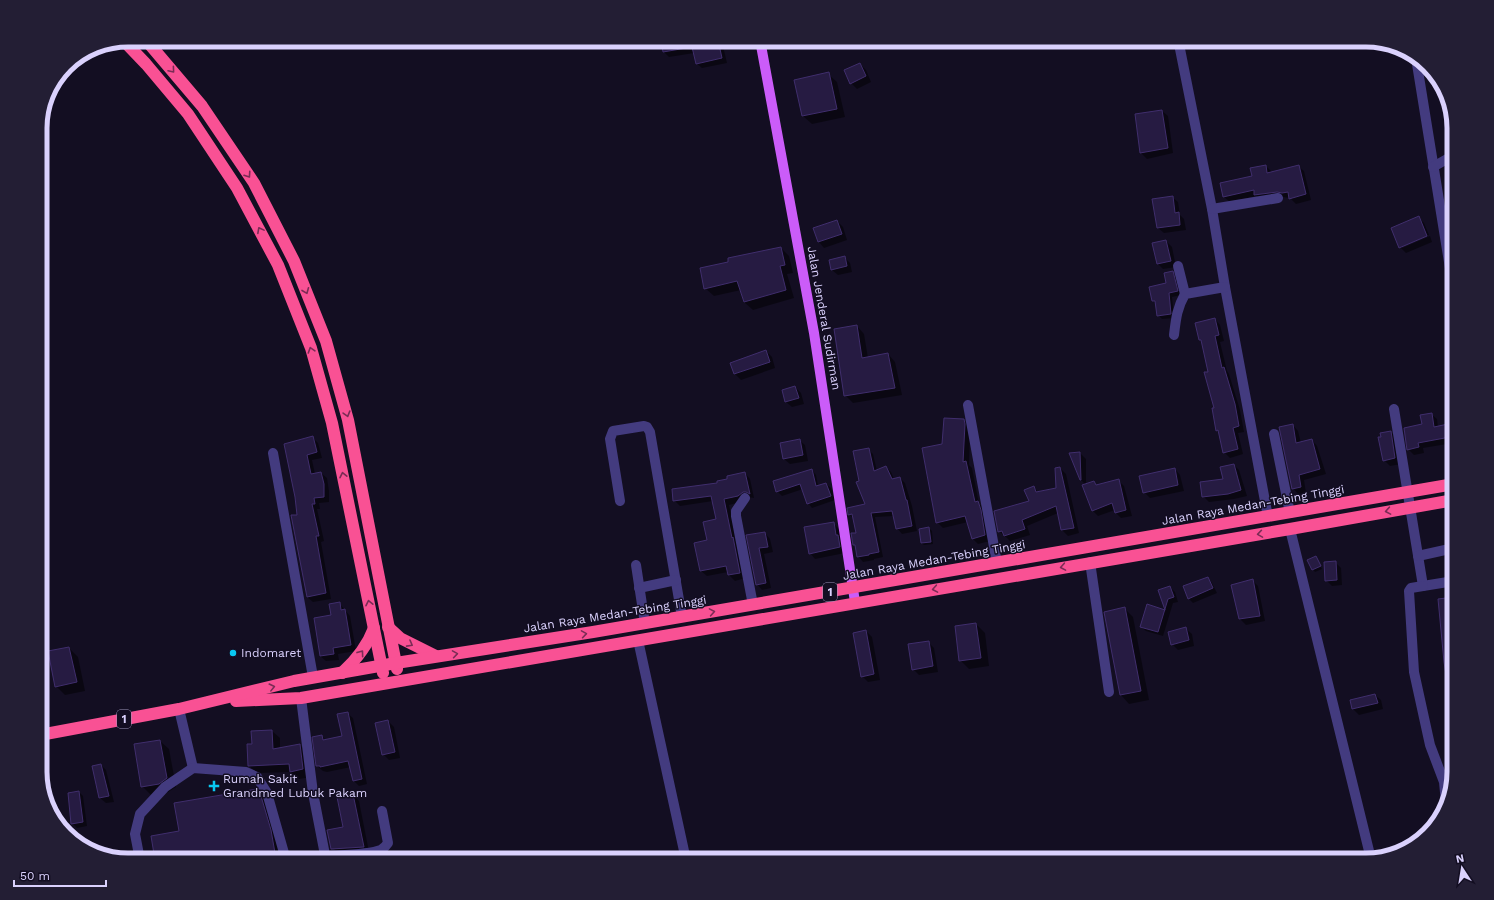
<svg xmlns="http://www.w3.org/2000/svg" width="1494" height="900" font-family="'Work Sans',sans-serif">
<rect width="100%" height="100%" fill="#130e22"/>
<g fill="#0007">
<path d="M662,40h65l1,5 -5,1 4,17 -25,5 -6,-5 -2,-10 -25,4 -5,-5z"/>
<path d="M860,64l6,6 5,12 -14,7 -6,-6z"/>
<path d="M828,74l9,8 8,35 -33,7 -9,-8z"/>
<path d="M1162,111l6,5 5,37 -26,6 -6,-6 -5,-39z"/>
<path d="M1266,166l6,6 26,-6 6,5 7,29 -15,4 -6,-6 -7,-1 -22,4 -4,-5 -27,6 -6,-5z"/>
<path d="M1172,197l6,5 2,13 4,4 2,11 -22,3 -6,-5z"/>
<path d="M1419,218l5,5 5,12 -27,11v2l28,-12 2,6 -26,11 -6,-6z"/>
<path d="M837,221l6,6 4,13 -23,8 -5,-6 -5,-13z"/>
<path d="M1166,241l6,6 4,20 -13,2 -5,-5z"/>
<path d="M781,248l8,8 4,17 -6,1 7,24 -41,12 -9,-8 -3,-12 -27,6 -9,-8 25,-26z"/>
<path d="M844,257l6,6 2,9 -14,3 -6,-5 -2,-9z"/>
<path d="M1172,272l4,5 5,18 -9,2 2,21 -12,1 -4,-4 -1,-11 -4,-3 15,-17z"/>
<path d="M1215,319l5,6 4,16 -4,1 7,29 2,3 11,36 4,22 -6,1 5,21 -13,4 -6,-6 -5,-20 -2,-2 -2,-21 -6,-37 -7,-30 -2,-2z"/>
<path d="M857,326l7,8 4,24 20,-4 7,8 7,33 -49,8 -8,-8z"/>
<path d="M766,351l6,6 3,11 -34,12 -6,-6 -4,-11z"/>
<path d="M795,387l6,6 3,11 -12,3 -6,-5 -3,-11z"/>
<path d="M1431,414l6,5 1,8 16,-3v22l-4,1 -3,-3 -24,4 1,5 -10,2 -6,-6z"/>
<path d="M963,420l6,5 1,6 -1,34 3,3 7,36 5,4 6,33 -12,3 -5,-5 -5,-17 -25,6 -6,-6 6,-77z"/>
<path d="M1293,425l5,6 3,12 11,-3 5,6 9,28 -22,6 2,13 -8,1 -5,-6z"/>
<path d="M1391,432l5,6 5,26 -11,2 -6,-6z"/>
<path d="M313,438l5,5 4,15 -10,2 3,14 6,-1 6,5 2,13v11l-10,1 1,6h-3l7,32 -3,1 10,57 -18,3 -6,-5 -11,-100 -11,-53z"/>
<path d="M799,440l6,5 3,16 -18,3 -6,-5z"/>
<path d="M868,449l5,5 4,17 9,-4 5,5 3,7 6,-1 5,5 7,23 5,25 -15,3 -5,-6 -3,-12 -19,1 8,40 -9,2v1l-11,2 -5,-6 -1,-9 -3,-2 3,-12 -3,-14 -5,-5 17,-9 -5,-24z"/>
<path d="M1080,453l6,6v26l8,-3 4,4 21,-5 5,5 8,30 -11,2 -5,-5 -1,-3 -17,6 -5,-5 -7,-26 -5,-5z"/>
<path d="M1234,465l5,5 8,26 -13,3 -25,3 -6,-6 22,-16z"/>
<path d="M1060,468l6,6 13,59 -11,3 -6,-6 -4,-17 -31,13 3,9 -20,6 -4,-4h-1l-6,-6 31,-30 4,-14 5,6 18,-4z"/>
<path d="M1175,469l5,6 4,16 -34,7 -6,-6z"/>
<path d="M812,470l4,5 2,11 8,-2 5,4 4,12 -23,8 -4,-5 -5,-14 -21,7 -5,-5z"/>
<path d="M745,473l5,6 4,19 -6,-1 -4,4 -15,4 16,73 -10,3 -6,-6 -1,-3 -21,4 -6,-5 7,-30 9,-21 -4,-19 -33,5 -6,-6z"/>
<path d="M833,523l6,6 6,24 -30,6 -5,-6z"/>
<path d="M929,528l3,3 1,13 -9,1 -3,-2z"/>
<path d="M765,533l5,6 3,13 -9,2 7,34 -9,2 -5,-6 -10,-48z"/>
<path d="M1316,558l6,11 -7,3 -2,-3z"/>
<path d="M1335,562l6,6 1,17 -10,1 -6,-6z"/>
<path d="M1208,578l4,5 5,10 -24,10 -4,-4z"/>
<path d="M1252,580l6,6 7,35 -19,4 -6,-6 -8,-33z"/>
<path d="M1170,587l5,5 3,10 -5,1 -10,33 -17,-5 -5,-4 6,-21 19,5 -7,-20z"/>
<path d="M1454,598v121l-9,-57z"/>
<path d="M339,603l11,13 6,35 -18,3 1,6 -13,1 -6,-5 12,-40z"/>
<path d="M1124,608l9,9 16,83 -20,4 -8,-9z"/>
<path d="M976,624l9,9 4,33 -20,3 -9,-9z"/>
<path d="M1186,629l6,5 2,12 -16,4 -6,-6z"/>
<path d="M866,631l6,6 8,43 -12,2 -6,-6z"/>
<path d="M928,642l6,6 4,24 -19,3 -6,-6z"/>
<path d="M69,648l9,9 7,34 -20,4 -9,-9z"/>
<path d="M1375,695l6,5 2,9 -24,6 -6,-6 -2,-8z"/>
<path d="M347,713l6,5 14,66 -8,2 -5,-5 -3,-14 -24,5 -4,-1 -6,-5 5,-30 5,5 16,-4z"/>
<path d="M388,721l6,6 6,31 -11,2 -6,-6z"/>
<path d="M272,731l8,7v11l20,-4 8,8 3,24 -12,2 -8,-7 -34,1 -8,-7 4,-21z"/>
<path d="M160,741l9,8 7,38 -8,5 -17,3 -9,-9z"/>
<path d="M101,765l5,5 8,32 -8,1 -6,-5z"/>
<path d="M256,790l12,12 17,58h-129z"/>
<path d="M79,792l4,4 4,30 -10,2 -5,-5z"/>
<path d="M353,795l6,6 10,51 -30,2 -5,-5 10,-21z"/>
<path d="M316,857l4,3h-20z"/>
</g>
<g fill="#261b42" stroke="#402e6d">
<path d="M661,40h57l4,18 -26,6 -4,-17 -29,5z"/>
<path d="M860,63l6,13 -16,8 -6,-14z"/>
<path d="M829,72l8,37 -35,7 -8,-36z"/>
<path d="M1162,110l6,38 -28,5 -5,-39z"/>
<path d="M1266,165l1,8 32,-8 7,29 -17,5 -1,-7 -6,1 -5,-1 -23,3v-5l-31,7 -3,-14 32,-7 -2,-8z"/>
<path d="M1173,196l2,17 4,-1 1,13 -23,3 -5,-29z"/>
<path d="M1419,216l8,20 -28,12 -8,-20z"/>
<path d="M837,220l5,14 -24,8 -5,-14z"/>
<path d="M1166,240l5,21 -14,3 -5,-21z"/>
<path d="M781,247l4,18 -5,1 6,24 -42,12 -7,-21 -33,8 -4,-21 28,-6v-4z"/>
<path d="M845,256l2,10 -16,4 -2,-10z"/>
<path d="M1173,271l5,20 -9,2 2,21 -14,2 -2,-15h-3l-3,-14 17,-4 -2,-10z"/>
<path d="M1215,318l4,17 -4,1 7,32 2,-1 11,37 4,22 -6,2 5,21 -15,4 -5,-23 -2,1 -4,-23h2l-10,-36h4l-7,-32h-2l-4,-17z"/>
<path d="M857,325l5,33 26,-5 7,35 -51,8 -10,-67z"/>
<path d="M766,350l4,12 -36,12 -4,-11z"/>
<path d="M795,386l4,12 -14,4 -3,-12z"/>
<path d="M1432,413l2,14 14,-3 2,13 -32,6 1,4 -12,3 -3,-22 18,-4 -2,-9z"/>
<path d="M944,418l20,1 1,5 -2,38 3,-1 9,41 3,-1 3,9 4,25 -13,4 -7,-23 -29,7 -14,-75 20,-4z"/>
<path d="M1293,424l3,19 16,-4 8,30 -21,6 2,12 -9,2 -13,-62z"/>
<path d="M1391,431l4,27 -12,3 -5,-24h3l-1,-4z"/>
<path d="M313,436l4,16 -10,3 4,19 10,-2 3,12v13l-10,1 1,6h-3l7,32h-3l10,57 -19,4 -16,-82h6l-2,-18 -11,-53z"/>
<path d="M800,439l3,16 -20,4 -3,-16z"/>
<path d="M869,448l5,23 12,-5 6,13 8,-2 6,23h1l5,26 -16,3 -4,-18 -21,2 8,39 -10,2v1l-12,2 -2,-12h-2l-2,-12h5l-4,-19 -4,1 -1,-7 18,-4 -9,-22 3,-1 -6,-30z"/>
<path d="M1080,452l1,28h-1l-11,-27z"/>
<path d="M1234,464l7,26 -13,4 -26,3 -2,-15 23,-3 -3,-12z"/>
<path d="M1060,467l14,61 -13,2 -5,-24 -34,14 3,9 -21,7 -2,-5 -4,1 -4,-21 35,-10 -5,-11 10,-4 2,6 20,-4 -1,-20z"/>
<path d="M1175,468l3,17 -35,8 -4,-17z"/>
<path d="M812,469l4,17 10,-3 5,13 -24,8 -7,-20 -24,8 -3,-11z"/>
<path d="M745,472l5,22 -4,-2h-3l-5,4 -14,3 8,39 1,-1 7,36 -12,2 -2,-9 -26,5 -6,-28 13,-3 -4,-18 13,-3 -5,-23 -38,5 -1,-12 45,-6v-2l10,-2v-3z"/>
<path d="M1119,479l7,31 -11,3 -3,-10 -20,8 -10,-26 12,-4 2,4z"/>
<path d="M834,522l2,13h2l2,12 -31,7 -5,-27z"/>
<path d="M929,527l2,15 -10,1 -2,-14z"/>
<path d="M765,532l3,15 -9,1 7,35 -10,2 -10,-50z"/>
<path d="M1316,556l5,10 -9,4 -5,-10z"/>
<path d="M1336,561l1,19 -12,1 -1,-19z"/>
<path d="M1208,577l5,11 -25,11 -5,-13z"/>
<path d="M1253,579l7,37 -21,3 -8,-34z"/>
<path d="M1170,586l4,11 -6,2 -10,33 -18,-5 7,-23 18,6 -7,-20z"/>
<path d="M1454,597v89l-6,1 -4,-25 -6,-63z"/>
<path d="M340,602l1,8 4,-1 6,36 -18,3 1,6 -14,2 -6,-38 17,-3 -2,-11z"/>
<path d="M1125,607l16,84 -21,4 -16,-83z"/>
<path d="M976,623l5,35 -22,3 -4,-35z"/>
<path d="M1186,627l3,13 -18,5 -3,-13z"/>
<path d="M866,630l8,44 -13,3 -8,-44z"/>
<path d="M929,641l4,25 -21,4 -4,-26z"/>
<path d="M69,647l8,35 -22,5 -7,-36z"/>
<path d="M1375,694l3,9 -26,6 -2,-9z"/>
<path d="M348,712l14,67 -9,2 -5,-20 -28,6v-1h-4l-4,-29 10,-2 1,5 19,-4 -5,-22z"/>
<path d="M388,720l7,32 -13,3 -7,-32z"/>
<path d="M272,730l1,19 27,-5 3,25 -13,3 -1,-8 -41,2 -1,-22h5l-1,-13z"/>
<path d="M160,740l7,38 -8,6 -18,3 -7,-43z"/>
<path d="M101,764l8,32 -10,2 -7,-32z"/>
<path d="M257,789l4,7 10,34 4,23 -2,1 1,6h-119l-4,-24 28,-5 -5,-28z"/>
<path d="M79,791l4,31 -12,2 -3,-31z"/>
<path d="M353,794l11,53 -33,2 -4,-19 16,-3 -6,-30z"/>
</g>
<g fill="none" stroke-linecap="round" stroke-linejoin="round">
<g stroke="#433b7f" stroke-width="10">
<path d="M1180,49l32,160 13,78 43,230"/>
<path d="M1416,58l38,235"/>
<path d="M1433,167l21,-12"/>
<path d="M1212,209l66,-11"/>
<path d="M1178,266l7,28"/>
<path d="M1174,335c2,-17 3,-27 11,-41l40,-7"/>
<path d="M968,405l29,158"/>
<path d="M1394,409l29,177 31,-5"/>
<path d="M1274,434l16,79"/>
<path d="M273,453l40,224"/>
<path d="M745,498l-9,13v5l17,89"/>
<path d="M620,501l-10,-62 3,-8 31,-5 3,1 3,5 32,185"/>
<path d="M1290,529l81,330"/>
<path d="M1418,556l36,-8"/>
<path d="M1090,562l19,130"/>
<path d="M636,565l9,59"/>
<path d="M1423,586l-12,2 -2,3 5,81 16,73 14,37 2,21"/>
<path d="M639,588l37,-8"/>
<path d="M638,640l48,220"/>
<path d="M301,698l12,95 13,67"/>
<path d="M179,709l14,59"/>
<path d="M326,856c14,-1 42,-1 55,-6 3,-2 5,-4 7,-7l-6,-32"/>
<path d="M140,860l-5,-26 5,-20 25,-27 28,-19 53,4 11,5 10,16 19,67"/>
</g>
<path stroke="#cb5cf9" stroke-width="10" d="M760,40l54,293 41,269"/>
<g stroke="#f95194" stroke-width="12">
<path d="M146,40l56,66 52,77 40,78 32,80 22,79 49,249"/>
<path d="M124,41l22,23 42,50 49,74 41,77 33,83 21,75 51,250"/>
<path d="M388,627l12,11 36,18"/>
<path d="M342,673c14,-13 25,-26 32,-45"/>
<path d="M236,701l65,-3 989,-169 164,-29"/>
<path d="M40,735l139,-26 115,-28 102,-18 197,-31 861,-148"/>
</g>
</g>
<defs><path id="oneway-chevron" d="M-2-3.5L2.5 0L-2 3.5" fill="none" stroke-width="1.6" stroke-linecap="round" stroke-linejoin="round"/></defs>
<g stroke="#7a2c55">
<use href="#oneway-chevron" transform="translate(172 70) rotate(50)"/>
<use href="#oneway-chevron" transform="translate(248 175) rotate(56)"/>
<use href="#oneway-chevron" transform="translate(260 230) rotate(-118)"/>
<use href="#oneway-chevron" transform="translate(306 291) rotate(68)"/>
<use href="#oneway-chevron" transform="translate(311 350) rotate(-108)"/>
<use href="#oneway-chevron" transform="translate(347 414) rotate(74)"/>
<use href="#oneway-chevron" transform="translate(343 475) rotate(-102)"/>
<use href="#oneway-chevron" transform="translate(1388 511) rotate(170)"/>
<use href="#oneway-chevron" transform="translate(1260 534) rotate(171)"/>
<use href="#oneway-chevron" transform="translate(1063 567) rotate(170)"/>
<use href="#oneway-chevron" transform="translate(935 589) rotate(170)"/>
<use href="#oneway-chevron" transform="translate(369 603) rotate(-102)"/>
<use href="#oneway-chevron" transform="translate(712 612) rotate(-10)"/>
<use href="#oneway-chevron" transform="translate(584 634) rotate(-9)"/>
<use href="#oneway-chevron" transform="translate(410 644) rotate(29)"/>
<use href="#oneway-chevron" transform="translate(361 653) rotate(-54)"/>
<use href="#oneway-chevron" transform="translate(455 654) rotate(-9)"/>
<use href="#oneway-chevron" transform="translate(272 687) rotate(-14)"/>
</g>
<g fill="#09c8f2" stroke="#130e22" stroke-width="1.5">
<circle cx="233" cy="653" r="4"/>
<path d="M212 780h4v4h4v4h-4v4h-4v-4h-4v-4h4z"/>
</g>
<g text-anchor="middle" stroke-width="3" stroke-linejoin="round" paint-order="stroke">
<g fill="#130e22" stroke="#9e96bb" stroke-width="1">
<rect x="823" y="583" width="14" height="18" rx="3"/>
<rect x="117" y="710" width="14" height="18" rx="3"/>
</g>
<g font-size="11" font-weight="bold" fill="#dad1fd">
<text x="830" y="596">1</text>
<text x="124" y="723">1</text>
</g>
<g font-size="12" fill="#dad1fd" stroke="#130e22">
<text transform="translate(824 318) rotate(80)" y="4">Jalan Jenderal Sudirman</text>
<text transform="translate(1253 505) rotate(-10)" y="4">Jalan Raya Medan-Tebing Tinggi</text>
<text transform="translate(934 560) rotate(-10)" y="4">Jalan Raya Medan-Tebing Tinggi</text>
<text transform="translate(615 614) rotate(-9)" y="4">Jalan Raya Medan-Tebing Tinggi</text>
</g>
<g font-size="12" fill="#dad1fd" stroke="#130e22" text-anchor="start">
<text x="241" y="657">Indomaret</text>
<text x="223" y="783">Rumah Sakit<tspan x="223" dy="14">Grandmed Lubuk Pakam</tspan></text>
</g>
</g>
<path d="M0 0H1494V900H0ZM128 47H1366A81 81 0 0 1 1447 128V772A81 81 0 0 1 1366 853H128A81 81 0 0 1 47 772V128A81 81 0 0 1 128 47Z" fill="#231e34" fill-rule="evenodd"/>
<path fill="none" stroke="#dad1fd" stroke-width="5" d="M128 47H1366A81 81 0 0 1 1447 128V772A81 81 0 0 1 1366 853H128A81 81 0 0 1 47 772V128A81 81 0 0 1 128 47Z"/>
<g transform="translate(1462 868) rotate(348)" stroke="#130e22" stroke-width="3" paint-order="stroke">
<path d="M0-3L7 15L0 10L-7 15Z" fill="#dad1fd"/>
<text y="-6" font-size="11" font-weight="bold" text-anchor="middle" fill="#dad1fd">N</text>
</g>
<path d="M14 880v6h92v-6" fill="none" stroke="#dad1fd" stroke-width="2"/>
<text x="20" y="880" font-size="12" fill="#dad1fd" stroke="#130e22" stroke-width="3" paint-order="stroke">50 m</text>
</svg>
